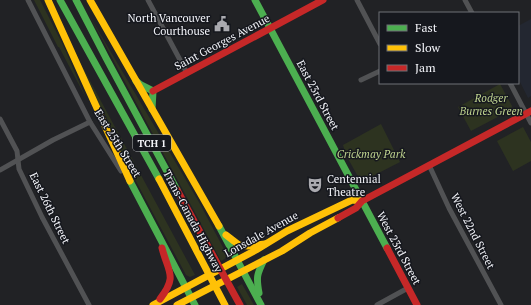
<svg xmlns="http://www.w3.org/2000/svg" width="531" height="305" font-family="'PT Serif',serif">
<rect width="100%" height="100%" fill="#212225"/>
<path fill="#232731" d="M531,19v77l-3,2 -10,-20v-52z"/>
<g fill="#2d3320">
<path d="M34,0h6l23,45 23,53 -27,-51h-1z"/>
<path d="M88,13l112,191 26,49c1,5 -1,6 -5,8z"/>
<path d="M69,42l126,233 -5,2 -4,-2 -57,-107 -15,-31 -8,-21 -11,-15z"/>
<path d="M500,84l12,22 -1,4 -40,21 -13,-24z"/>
<path d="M381,124l19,38 -39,20 -15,-27 -3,-10z"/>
<path d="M523,127l8,15v19l-18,10 -16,-30z"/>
<path d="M242,284l12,21h-7l-10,-18z"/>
</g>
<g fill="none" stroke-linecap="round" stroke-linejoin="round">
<g stroke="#515254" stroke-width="5">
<path d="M28,0l62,122 31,49"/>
<path d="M148,0l39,73"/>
<path d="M357,0l23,44"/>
<path d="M465,0l7,13"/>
<path d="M361,80l19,-9"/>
<path d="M510,83l21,40"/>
<path d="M0,119l17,32 2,18 23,48 47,88"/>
<path d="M429,165l20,43 52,97"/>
<path d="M0,170l53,-30 37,-18"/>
<path d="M377,305l31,-17"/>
</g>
<g stroke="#4caf50" stroke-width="7">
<path d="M60,0l99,179"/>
<path d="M76,0l30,58 71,132"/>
<path d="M255,0l132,248"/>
<path d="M136,81l5,4 12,6 -1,18"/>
<path d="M130,181l65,124"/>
<path d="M219,226l42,79"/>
<path d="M259,293c-3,-16 -2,-19 5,-33"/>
</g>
<g stroke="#ffc107" stroke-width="7">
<path d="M48,0l82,181"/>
<path d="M90,0l129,226"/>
<path d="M159,179l66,126"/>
<path d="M226,235l13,10 9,1 17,-2"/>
<path d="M153,305l103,-55 31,-19 65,-31 10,1"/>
<path d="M177,305l105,-54 28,-18 28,-15"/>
</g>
<g stroke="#c62828" stroke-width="7">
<path d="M153,91l170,-91"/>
<path d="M177,190l63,115"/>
<path d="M338,218l18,-10 6,-7 169,-90"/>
<path d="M387,248l30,57"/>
<path d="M160,299c18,-23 8,-27 2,-51"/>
</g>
</g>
<defs>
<symbol id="civic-bare" viewBox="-9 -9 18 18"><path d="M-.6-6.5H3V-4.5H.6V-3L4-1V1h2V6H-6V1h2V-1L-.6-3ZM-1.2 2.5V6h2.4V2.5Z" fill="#aaaaaf" stroke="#16181e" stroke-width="2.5" paint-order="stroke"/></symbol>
<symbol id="theatre-bare" viewBox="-9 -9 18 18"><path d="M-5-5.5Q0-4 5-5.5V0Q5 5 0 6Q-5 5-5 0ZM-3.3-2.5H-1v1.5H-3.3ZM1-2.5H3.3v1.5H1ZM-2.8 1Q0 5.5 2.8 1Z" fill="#aaaaaf" stroke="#16181e" stroke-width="2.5" paint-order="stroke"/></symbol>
</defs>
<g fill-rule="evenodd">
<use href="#civic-bare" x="211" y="13" width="22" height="22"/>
<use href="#theatre-bare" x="304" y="174" width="22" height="22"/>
</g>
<g text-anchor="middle" stroke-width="3" stroke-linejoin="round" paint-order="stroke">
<rect fill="#16181e" stroke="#b1b2b7" stroke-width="1" x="133" y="135" width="38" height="16" rx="3"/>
<g font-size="10" font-weight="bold" fill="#f3f4f9">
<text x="152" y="147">TCH 1</text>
</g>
<g font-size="11" fill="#f3f4f9" stroke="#16181e" text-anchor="end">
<text x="210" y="22">North Vancouver<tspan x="210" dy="13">Courthouse</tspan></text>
<text x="327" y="183" text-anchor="start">Centennial<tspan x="327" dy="13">Theatre</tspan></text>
</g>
<g font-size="11" fill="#f3f4f9" stroke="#16181e">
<text transform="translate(222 42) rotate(-28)" y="4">Saint Georges Avenue</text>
<text transform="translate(318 95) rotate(62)" y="4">East 23rd Street</text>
<text transform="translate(118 143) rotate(58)" y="4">East 25th Street</text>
<text transform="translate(50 208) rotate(64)" y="4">East 26th Street</text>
<text transform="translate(193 221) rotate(62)" y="4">Trans-Canada Highway</text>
<text transform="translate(473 231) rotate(63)" y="4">West 22nd Street</text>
<text transform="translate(261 234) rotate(-29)" y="4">Lonsdale Avenue</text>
<text transform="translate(399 248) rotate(62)" y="4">West 23rd Street</text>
</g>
<g font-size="11" font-style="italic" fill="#bfd38f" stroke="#16181e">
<text x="491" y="102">Rodger<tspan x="491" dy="13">Burnes Green</tspan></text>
<text x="371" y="158">Crickmay Park</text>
</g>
</g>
<rect x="379" y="12" width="140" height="72" fill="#16181e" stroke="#6e7076"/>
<rect x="387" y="25" width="20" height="6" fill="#4caf50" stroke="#6e7076"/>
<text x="415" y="32" font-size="12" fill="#f3f4f9">Fast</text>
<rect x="387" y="45" width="20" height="6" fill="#ffc107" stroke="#6e7076"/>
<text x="415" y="52" font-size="12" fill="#f3f4f9">Slow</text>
<rect x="387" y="65" width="20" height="6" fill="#c62828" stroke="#6e7076"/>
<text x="415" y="72" font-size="12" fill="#f3f4f9">Jam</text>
</svg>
